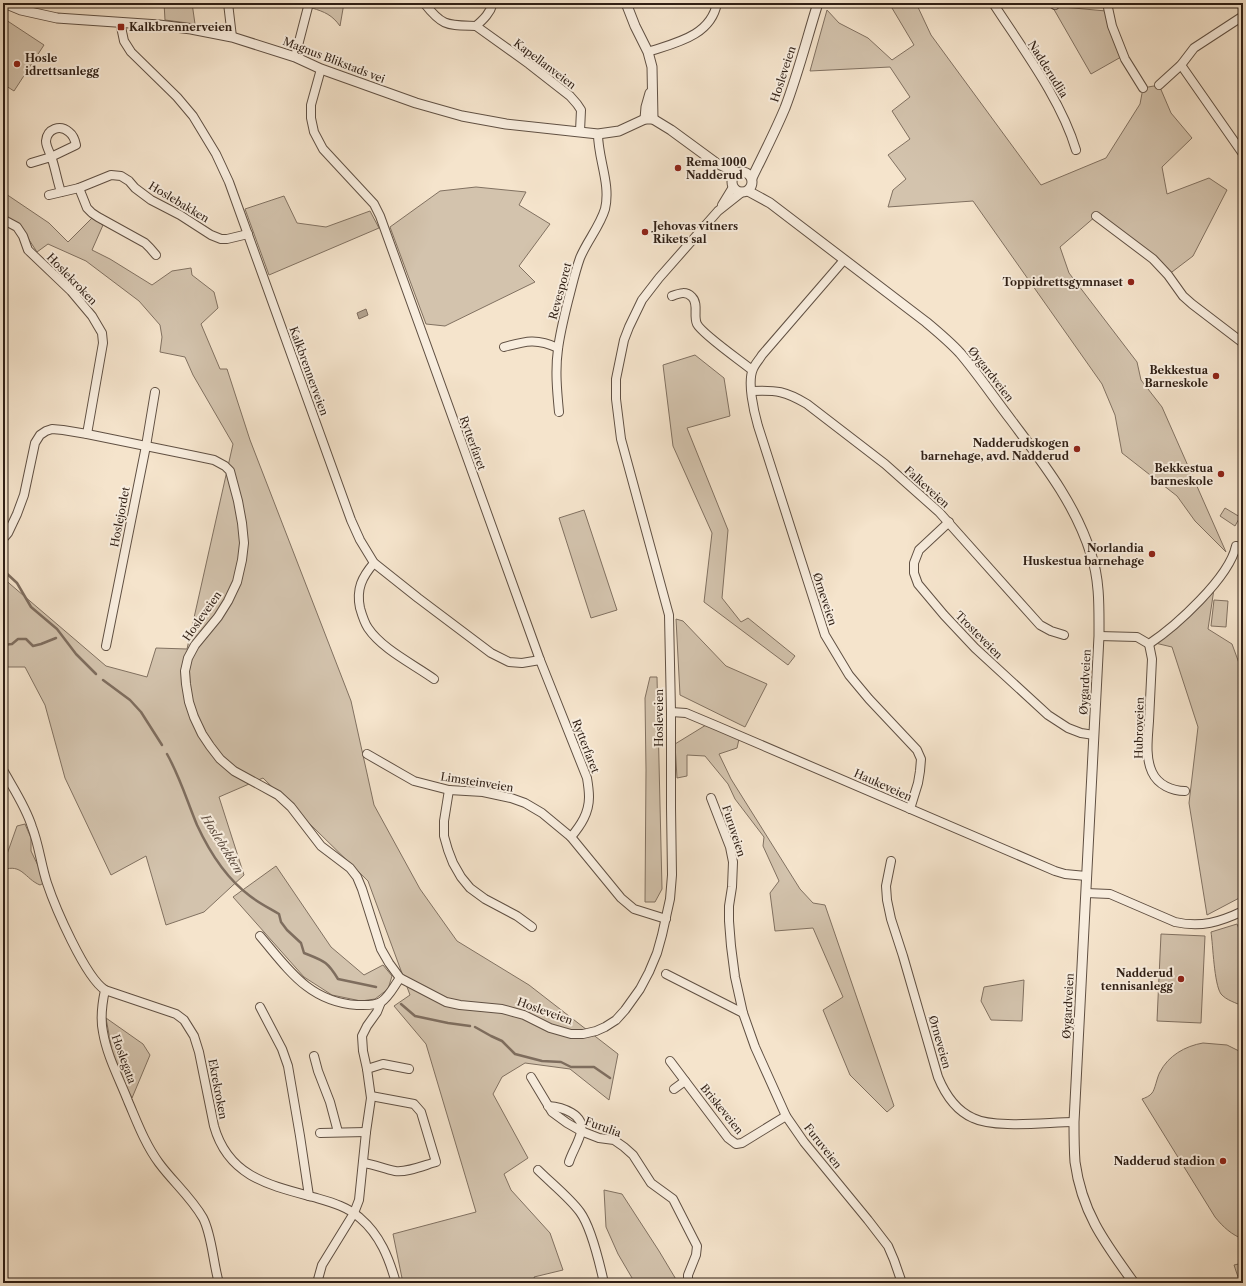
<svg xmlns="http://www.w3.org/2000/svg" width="1246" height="1286" font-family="'Libre Caslon Text',serif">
<rect width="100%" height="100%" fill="#f5e4cc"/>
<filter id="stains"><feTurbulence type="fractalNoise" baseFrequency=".005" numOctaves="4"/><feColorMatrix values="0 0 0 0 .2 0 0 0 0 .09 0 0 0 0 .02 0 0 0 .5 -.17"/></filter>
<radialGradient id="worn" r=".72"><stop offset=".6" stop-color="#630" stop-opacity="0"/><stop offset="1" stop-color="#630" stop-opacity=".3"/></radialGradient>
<g fill="#d3c3ad" stroke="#817161">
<path d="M164,3h28l3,21 -30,-4z"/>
<path d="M313,3h31l-4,23c-8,-11 -15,-14 -28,-18z"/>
<path d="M889,3h27l15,32 110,150 65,-27 34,-54 3,-16 16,-3 12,28 21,25 -30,29 5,27 42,-16 18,12 -34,66 -25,19 -72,-59 -36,31 9,26 68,89 4,18 21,27 64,145 -31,-31 -18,-25 -55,-43 -7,-38 -13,-31 -129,-183 -85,6 5,-17 13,-11 -18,-24 22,-16 -18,-28 18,-14 -20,-30 -80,4 17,-61 12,13 29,15 24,22 22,-15z"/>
<path d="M1052,6l54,5 15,46 -30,17z"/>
<path d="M3,18l41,27 -30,46 -11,-7z"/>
<path d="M476,187l50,5 -7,13 31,19 -31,42 16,16 -90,44 -19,-2 -36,-97 50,-36z"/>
<path d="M3,192l46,31 19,19 24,-24 11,7 -11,25 18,9 42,26 20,-14 19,-3 1,7 22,17 4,16 -17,16 19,45h7l23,71 101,261 23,104 46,84 37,52 72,44 89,69 -9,46 -39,-31 -45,-6 -23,14 -9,17 35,64 -24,16 7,16 39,43 13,37 -29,7 2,6h-16l9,-4 -18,4h-108l-10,-49 83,-22 -50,-168 -32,-38 16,-11 -42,-114 -105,-103 -44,19 25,78 -40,37 -38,13 -20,-69 -35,19 -46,-97 -20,-73 -20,-38h-22v-89l103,88 41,11 9,-29 31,1 46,-205 -40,-69 -8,-18 -25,-5 2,-15 -2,-12 -21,-24 -53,-40 -38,-17 -11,8 -15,-23 -19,-13z"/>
<path d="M284,196l13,27 29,4 44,-16 9,17 -110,47 -24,-66z"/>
<path d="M695,355l29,23 6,38 -43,12 41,102 -6,68 19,24 7,-4 47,38 -7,9 -84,-63 8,-69 -39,-87 -10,-81z"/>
<path d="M1225,508l15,9 -5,9 -15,-10z"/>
<path d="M584,510l33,100 -26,8 -32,-100z"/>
<path d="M1214,589l-6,40 24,15 11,30v222l-36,19 -18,-112 9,-76 -26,-80 -17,-4z"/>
<path d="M1214,600l14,1 -2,26 -15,-1z"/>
<path d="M676,619l7,2 43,45 41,18 -22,43 -65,-32z"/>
<path d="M650,677h7l5,212 -7,13h-10l1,-132 -1,-72z"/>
<path d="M706,725l33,14 -2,9 -18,6 12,25 69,110 13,14 12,2 69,201 -7,6 -37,-37 -27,-65 20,-13 -30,-69 -38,3 -5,-38 9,-12 -16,-35 1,-9 -29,-38 -7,-15 -23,-28 -18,-1v21l-10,2 -2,-34z"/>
<path d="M25,824l6,14v13l11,23 2,9 -4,2c-15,-6 -18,-22 -37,-15v-4l3,-3v-6l11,-31z"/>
<path d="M276,866l55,81 33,28 19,-10 9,11 -4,13 -13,10 -14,2 -29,-6 -28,-18 -71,-80z"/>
<path d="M1237,924l6,15v10l-4,2 4,13v42c-7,-3 -17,-6 -22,-12 -7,-10 -8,-49 -10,-62z"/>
<path d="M1161,934l44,2 -4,87 -44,-2z"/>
<path d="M1024,980l-2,41 -31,-1 -10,-19 3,-14z"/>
<path d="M106,1018l37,26 7,11 -18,43 -18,-36z"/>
<path d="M1203,1043l24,2 16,8v186c-11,-4 -20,-12 -28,-22l-73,-118c3,-1 8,-3 10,-6 3,-3 5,-16 8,-21 8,-16 25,-26 43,-29z"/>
<path d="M604,1190l18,4 37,57 18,30 -4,2h-38l-17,-29 -12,-27z"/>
<path d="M1243,1263v20h-3l-6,-18z"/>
</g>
<path fill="#b2a18e" stroke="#7e6d5e" d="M366,309l2,6 -9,4 -2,-6z"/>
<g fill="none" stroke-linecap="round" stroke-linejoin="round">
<g stroke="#7e6d5e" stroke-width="2.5">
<path d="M3,570l14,13 14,24 26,22 19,25 20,20"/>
<path d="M3,645l9,-1 6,-5h8l7,7 8,-2 15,-6"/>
<path d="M103,680l27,20 11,12 21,33"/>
<path d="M167,754c13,23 20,47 30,71 12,26 30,54 53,71 9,7 19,12 29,18l2,8 6,8 14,13 3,10c20,8 23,8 34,26l38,8"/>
<path d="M401,1004l14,12 33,7 22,3"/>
<path d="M475,1027l16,9 11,5 13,13 27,7 19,1 10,5h23l16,11"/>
</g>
<defs>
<g id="minor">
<path d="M228,3l4,34"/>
<path d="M424,3c19,24 23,22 52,23 8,-7 14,-13 17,-23"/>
<path d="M993,3c29,45 68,96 83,147"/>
<path d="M1052,3l3,2"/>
<path d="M1107,3l5,23 13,33 18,29"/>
<path d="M120,22l4,19 7,11 46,45 16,19 23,38 13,28 122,338 9,20 14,23 44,35 73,55 18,9 13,1 18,-3"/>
<path d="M476,26l53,38 41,32 7,8 4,6 -1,21"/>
<path d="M648,52c27,-9 63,-16 69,-49"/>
<path d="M295,57l14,-54"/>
<path d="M1181,65l62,89"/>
<path d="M321,69l-10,36v13l3,14 9,17 51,55 6,12 160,444 47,118c1,6 2,13 2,19 0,16 -8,28 -18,40"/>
<path d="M1159,85l22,-20 13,-17 49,-32"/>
<path d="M31,163l20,-6 25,-12c-1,-5 -3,-10 -7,-13 -9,-8 -22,-3 -23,9 0,5 3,10 5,15 4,11 6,24 10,36"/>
<path d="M79,188l8,20 5,5 6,4 47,26 5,5 6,7"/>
<path d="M49,195l30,-7 32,-13 10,1 8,5 6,7 16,12 29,15 31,20 10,4h6l21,-5"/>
<path d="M722,205l11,-18"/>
<path d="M1096,216l57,43 15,16 15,21 9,8 51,39"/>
<path d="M4,220l13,7 6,9 5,14 43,41 21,25 10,17 1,10 -16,91"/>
<path d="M844,260l-82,95c-3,5 -7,9 -9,14 -6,13 1,43 5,57l67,209 24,40 20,24 48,51 4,9 -1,12 -2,12 -8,26"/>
<path d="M672,296c8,-3 14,-5 20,1 7,7 1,19 5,27 5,10 44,37 55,46"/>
<path d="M504,347c22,-6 33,-9 54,1"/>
<path d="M752,391c25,-1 33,0 55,13l78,60 54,48 101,113 11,6 13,4"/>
<path d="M559,412c-2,-21 -4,-42 -1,-63 2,-16 6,-32 10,-48 4,-15 7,-29 12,-43 7,-17 20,-32 25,-49 6,-25 -7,-50 -7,-75"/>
<path d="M949,522l-30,28 -5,13v10l4,11 26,31 31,33 73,67 20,13 13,5 13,2"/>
<path d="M3,539l5,-6 9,-19 7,-19 11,-52 5,-8 6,-4 6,-2 11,1 24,4 108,22 19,4 11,6 5,5 8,30 4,22 2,20 -2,17 -5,22 -9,19 -10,16 -23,28 -7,13 -3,13 1,13 3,18 5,15 8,17 8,12 10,13 14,12 44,24 13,12 30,39 29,22 7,9 5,12 19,60 8,14 11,15 46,24 14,3 42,4 22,6 26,13 21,6h12l13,-3 9,-4 11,-7 9,-10 15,-21 9,-17 8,-19 5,-18 8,-36 2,-24 -1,-67v-96l-2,-97 -48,-176 -5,-40v-20l8,-39 5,-13 13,-27 17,-22 59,-67 24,-19"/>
<path d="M374,563c-12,14 -18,26 -14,45 2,7 4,14 8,20 14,21 45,36 66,51"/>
<path d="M1099,636l38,1 12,7c27,-18 80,-66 87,-98"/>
<path d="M1149,644l3,15c-1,20 -2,41 -3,62 -1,16 -4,36 3,51 6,13 20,19 33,19"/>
<path d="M106,646l40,-200 9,-54"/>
<path d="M671,712l15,1 31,13 338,145 10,3 21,2"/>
<path d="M367,754l33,19 14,8 35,9 34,2 28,6 14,5 17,10 29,24 50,61 13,11 32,10"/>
<path d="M3,770c10,18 23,37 29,57 7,18 9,38 15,56 8,24 38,94 58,107 -3,14 -5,28 -2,42 4,24 16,46 25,69 9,21 17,43 31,62 14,19 32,34 44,55 9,17 10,45 16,65"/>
<path d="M449,790l-5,31v15l4,14 5,13 8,14 9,11 15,11 32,17 15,11"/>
<path d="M711,798l19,49 3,15 -1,25 -3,19v15l2,25 4,31 8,36 12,34 31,69 18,26 64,78 20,26 6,14 8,23"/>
<path d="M891,861l-5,25 1,14 4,19 12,37 35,121c7,17 17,33 35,41 22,11 75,4 101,4"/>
<path d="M1086,893l24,1 65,28c26,6 45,0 68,-11"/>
<path d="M260,936c28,33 49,66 97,69 7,0 17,1 24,-3 8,-5 13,-16 19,-24"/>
<path d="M666,974l77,39"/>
<path d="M105,990l71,24 8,6 10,16 5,16 15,74c14,50 54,59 99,71 17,5 34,9 47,21 20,17 29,40 36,65"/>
<path d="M260,1007l22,42 6,17 12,70 9,60"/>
<path d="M314,1056l4,15 12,31 8,30"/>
<path d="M670,1061l58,77 8,6 6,-1 44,-27"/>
<path d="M367,1069l16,-5 26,5"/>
<path d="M531,1077l21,35 15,11 14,8 18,7 15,2 10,7 9,8 18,28 22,16 24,47 -1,9 -8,20v8"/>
<path d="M674,1089l11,-8"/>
<path d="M548,1106c14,1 37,8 33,26 -2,10 -9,20 -12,30"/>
<path d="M320,1133l46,-1"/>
<path d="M363,1163c11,1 21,6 32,8 11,2 30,-6 41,-9l-15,-50 -7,-8 -43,-8"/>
<path d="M538,1170c13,13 32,28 42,42 11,15 20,53 24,71"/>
<path d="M317,1283l5,-18 32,-52 5,-13 7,-68 5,-34 -4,-29 -4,-18 -1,-15 5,-10 10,-14 4,-10"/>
</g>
<g id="tertiary">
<path d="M4,3l17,7 36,8 102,7 32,4 41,8 63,20 26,12 95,34 46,13 44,8 92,10 21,-3 26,-12h8l18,11 45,33 22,10"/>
<path d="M626,3l9,23 13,26 4,15 1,52"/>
<path d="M645,119l1,-12 4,-14"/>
<circle cx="742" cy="182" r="10"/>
<path d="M752,178c11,-23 23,-46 33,-70 13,-34 22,-70 33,-105"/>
<path d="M748,191l22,12 156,119c12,10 24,20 34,31 18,21 34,45 51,67 32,43 64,83 80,134 9,26 8,55 8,82l-25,486c0,13 0,26 1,40 7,51 30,81 59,121"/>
</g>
</defs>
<use href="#minor" stroke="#605043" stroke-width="10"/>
<use href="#tertiary" stroke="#605043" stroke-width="11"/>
<use href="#minor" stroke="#f8edde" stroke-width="8"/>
<use href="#tertiary" stroke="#f8edde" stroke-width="9"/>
</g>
<g fill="#8f2418" stroke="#f8edde" stroke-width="1.5">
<rect x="117" y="23" width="8" height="8" rx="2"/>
<circle cx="17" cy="64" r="4"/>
<circle cx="678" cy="168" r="4"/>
<circle cx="645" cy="232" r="4"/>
<circle cx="1131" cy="282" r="4"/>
<circle cx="1216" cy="376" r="4"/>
<circle cx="1077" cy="449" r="4"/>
<circle cx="1221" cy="474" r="4"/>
<circle cx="1152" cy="554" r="4"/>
<circle cx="1181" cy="979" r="4"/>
<circle cx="1223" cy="1161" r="4"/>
</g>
<g text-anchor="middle" stroke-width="4" stroke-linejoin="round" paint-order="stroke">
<g font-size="11" font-weight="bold" fill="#2f1f15" stroke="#f8edde" text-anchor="end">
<text x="129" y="31" text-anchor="start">Kalkbrennerveien</text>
<text x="25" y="62" text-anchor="start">Hosle<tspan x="25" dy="13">idrettsanlegg</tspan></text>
<text x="686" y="166" text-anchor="start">Rema 1000<tspan x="686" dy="13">Nadderud</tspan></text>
<text x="653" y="230" text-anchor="start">Jehovas vitners<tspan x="653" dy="13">Rikets sal</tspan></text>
<text x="1123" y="286">Toppidrettsgymnaset</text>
<text x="1208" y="374">Bekkestua<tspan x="1208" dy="13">Barneskole</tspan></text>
<text x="1069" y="447">Nadderudskogen<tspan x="1069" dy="13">barnehage, avd. Nadderud</tspan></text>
<text x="1213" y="472">Bekkestua<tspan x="1213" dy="13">barneskole</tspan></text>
<text x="1144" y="552">Norlandia<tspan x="1144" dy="13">Huskestua barnehage</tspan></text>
<text x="1173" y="977">Nadderud<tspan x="1173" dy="13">tennisanlegg</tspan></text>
<text x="1215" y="1165">Nadderud stadion</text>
</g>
<g font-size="11" fill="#2f1f15" stroke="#f8edde">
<text transform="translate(334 60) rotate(21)" y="4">Magnus Blikstads vei</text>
<text transform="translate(545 64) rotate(37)" y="4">Kapellanveien</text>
<text transform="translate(1048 69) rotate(58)" y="4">Nadderudlia</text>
<text transform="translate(783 74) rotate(-72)" y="4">Hosleveien</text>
<text transform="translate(179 202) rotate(31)" y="4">Hoslebakken</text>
<text transform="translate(72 279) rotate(46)" y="4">Hoslekroken</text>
<text transform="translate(560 291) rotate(-75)" y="4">Revesporet</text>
<text transform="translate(309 371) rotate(70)" y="4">Kalkbrennerveien</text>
<text transform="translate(991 374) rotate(52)" y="4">Øygardveien</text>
<text transform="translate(473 443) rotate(70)" y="4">Rytterfaret</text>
<text transform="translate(927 487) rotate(42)" y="4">Falkeveien</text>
<text transform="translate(120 517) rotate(-79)" y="4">Hoslejordet</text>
<text transform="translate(825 599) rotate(72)" y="4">Ørneveien</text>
<text transform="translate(202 616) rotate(-55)" y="4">Hosleveien</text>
<text transform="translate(979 635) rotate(45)" y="4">Trosteveien</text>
<text transform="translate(1085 682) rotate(-87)" y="4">Øygardveien</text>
<text transform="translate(659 718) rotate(-90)" y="4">Hosleveien</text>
<text transform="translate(1139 728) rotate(-89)" y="4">Hubroveien</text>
<text transform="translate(586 746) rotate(69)" y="4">Rytterfaret</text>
<text transform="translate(477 782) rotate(9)" y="4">Limsteinveien</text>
<text transform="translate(883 785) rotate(24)" y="4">Haukeveien</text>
<text transform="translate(734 831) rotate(72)" y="4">Furuveien</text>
<text transform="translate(1068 1006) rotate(-87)" y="4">Øygardveien</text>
<text transform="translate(545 1011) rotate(20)" y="4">Hosleveien</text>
<text transform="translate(940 1042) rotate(74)" y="4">Ørneveien</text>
<text transform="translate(124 1059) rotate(70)" y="4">Hoslegata</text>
<text transform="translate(218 1089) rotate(79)" y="4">Ekrekroken</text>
<text transform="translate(722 1109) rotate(51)" y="4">Briskeveien</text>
<text transform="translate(603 1127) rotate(20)" y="4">Furulia</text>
<text transform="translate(823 1146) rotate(52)" y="4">Furuveien</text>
</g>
<g font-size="12" font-style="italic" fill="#5d4c3f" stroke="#f8edde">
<text transform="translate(222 844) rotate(58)" y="4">Hoslebekken</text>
</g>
</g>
<rect width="1246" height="1286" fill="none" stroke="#f5e4cc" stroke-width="16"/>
<rect x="4" y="4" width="1238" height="1278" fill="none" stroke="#2f1f15" stroke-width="2"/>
<rect x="8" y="8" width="1230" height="1270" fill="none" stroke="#2f1f15"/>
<rect width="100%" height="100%" filter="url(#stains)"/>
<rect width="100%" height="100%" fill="url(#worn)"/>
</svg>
